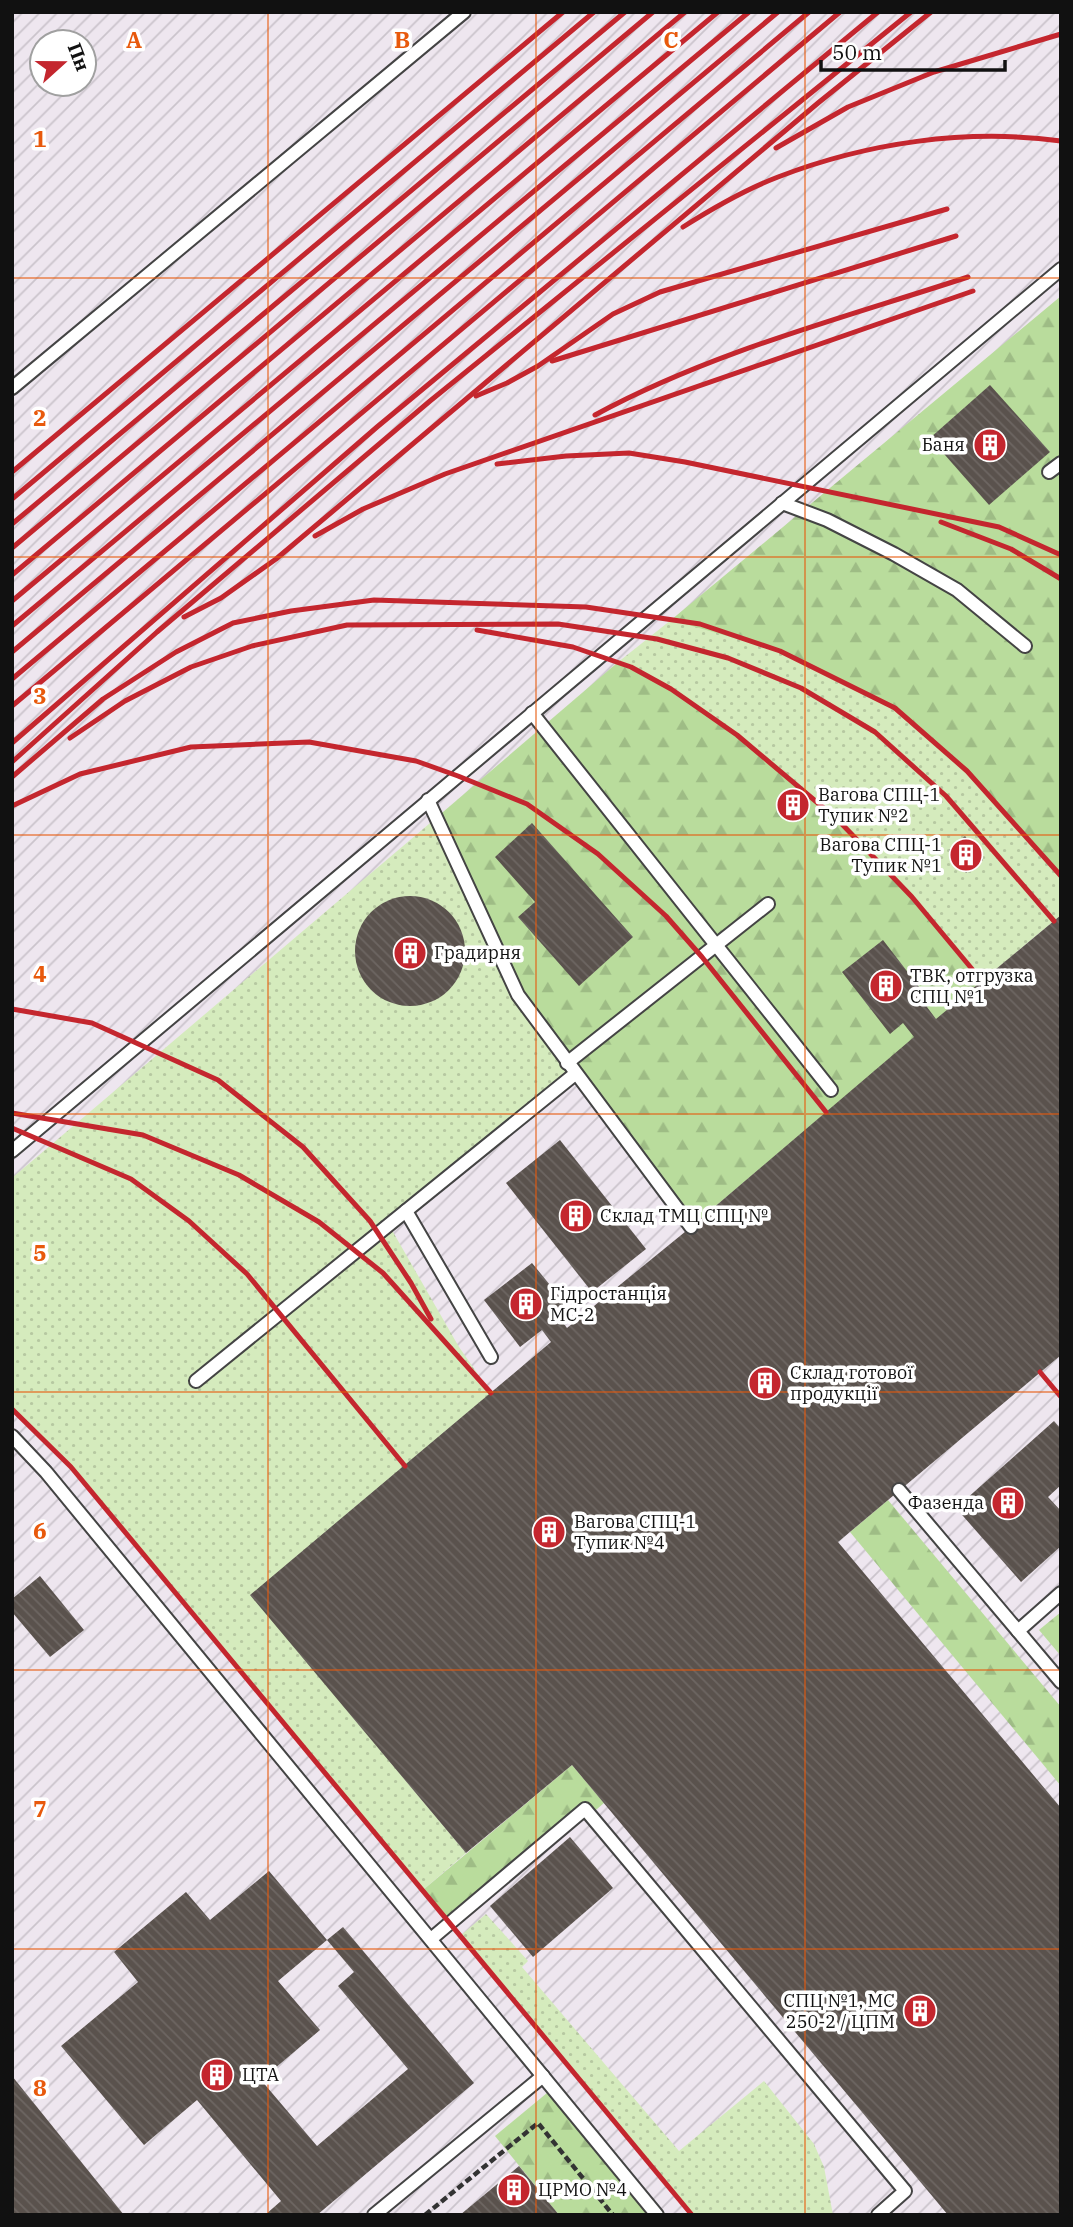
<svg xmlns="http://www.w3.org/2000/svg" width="1073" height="2227" font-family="'IBM Plex Serif',serif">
<defs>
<pattern id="industrial-furrows" width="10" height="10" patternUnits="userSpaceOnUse" patternTransform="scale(1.75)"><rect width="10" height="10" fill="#eee6ef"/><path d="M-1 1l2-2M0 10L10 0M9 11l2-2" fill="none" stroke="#cbc4cc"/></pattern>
<pattern id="grass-dots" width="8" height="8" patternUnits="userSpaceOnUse" patternTransform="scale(1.75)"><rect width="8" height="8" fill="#d5ebbd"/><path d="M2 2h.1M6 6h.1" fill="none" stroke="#b6c8a1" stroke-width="1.8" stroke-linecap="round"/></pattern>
<pattern id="forest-firs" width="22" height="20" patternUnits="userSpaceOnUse" patternTransform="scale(1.75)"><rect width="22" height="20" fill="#b9dc9c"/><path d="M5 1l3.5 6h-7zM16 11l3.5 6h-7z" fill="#9ebc85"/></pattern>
<pattern id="building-back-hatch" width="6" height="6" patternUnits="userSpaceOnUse" patternTransform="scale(1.75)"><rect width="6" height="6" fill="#5a524d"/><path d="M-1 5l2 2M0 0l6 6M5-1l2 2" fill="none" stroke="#6d6662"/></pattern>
</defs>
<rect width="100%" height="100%" fill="#fffdf5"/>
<path fill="url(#industrial-furrows)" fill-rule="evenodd" d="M12,12h1049v2203h-1049zM42,42h42v42h-42z"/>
<g fill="url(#grass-dots)">
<path d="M671,620l29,4 80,27 115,57 72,63 94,105v39l-79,66 -70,-84 -175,-162 -66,-47 -54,-25z"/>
<path d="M436,818l139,256 -186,151 70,122 32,46 -240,202 215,258 -43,37 -352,-423 -59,-58v-231z"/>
<path d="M486,1914l42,47 -6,6 157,184 85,-70 50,63 10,23 9,48h-141l-232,-279z"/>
</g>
<g fill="url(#forest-firs)">
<path d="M1061,296v580l-94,-105 -72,-63 -115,-57 -109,-31z"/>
<path d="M617,663l54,25 66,47 101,85 74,77 70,84 -291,246 -173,-232 -82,-177z"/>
<path d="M888,1500l173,207v79l-211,-254z"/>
<path d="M1061,1612v44l-22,-26z"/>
<path d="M572,1765l32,38 -14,12 -5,-6 -135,113 -27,-32z"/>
<path d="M553,2088l104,127h-98l-64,-79z"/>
</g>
<g fill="url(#building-back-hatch)">
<path d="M990,385l60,67 -61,53 -59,-67z"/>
<path d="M788,789l21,16 -12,17 -21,-16z"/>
<path d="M532,823l101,114 -54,49 -61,-69 17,-15 -40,-45z"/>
<path d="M965,836l18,24 -17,13 -17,-23z"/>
<circle cx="410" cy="951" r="55"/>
<path d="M1061,915v440l-223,187 223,266v407h-113l-376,-450 -106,88 -216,-258 301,-253 -9,-12 -22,17 -36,-47 48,-37 36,44 -11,8 10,13 124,-101 223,-190 -11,-14 -13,11 -48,-62 41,-32 47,61 -3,6 9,12z"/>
<path d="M560,1140l86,109 -54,43 -86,-109z"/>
<path d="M1054,1421l7,8v56l-13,12 13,14v35l-40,36 -65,-74z"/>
<path d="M40,1576l44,54 -34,27 -38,-45v-13z"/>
<path d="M570,1837l43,51 -80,69 -43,-51z"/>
<path d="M269,1871l58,69 -49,41 42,49 -59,50 56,66 91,-77 -70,-83 16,-14 -27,-32 16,-13 131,156 -157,132h-52l16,-14 -84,-101 -53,45 -83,-99 77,-64 -24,-30 72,-60 24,28z"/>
<path d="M12,2076l112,139h-112z"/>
<path d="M519,2166l40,49h-99z"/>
</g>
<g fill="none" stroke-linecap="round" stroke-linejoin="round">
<defs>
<g id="service">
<path d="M12,388l452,-376"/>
<path d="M1049,472l12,-9"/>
<path d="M782,503l45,17 67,34 63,36 68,56"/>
<path d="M532,713l299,377"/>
<path d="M428,800l90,195 173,232"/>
<path d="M567,1063l201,-159"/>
<path d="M12,1151l1049,-882"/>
<path d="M406,1211l85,146"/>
<path d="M196,1381l379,-307"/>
<path d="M12,1436l34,36 611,743"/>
<path d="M899,1490l162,192"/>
<path d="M1018,1631l43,-38"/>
<path d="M431,1939l154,-130 320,382 -27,24"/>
<path d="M374,2215l169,-139"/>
</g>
</defs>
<use href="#service" stroke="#444" stroke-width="16"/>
<path stroke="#333" stroke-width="4.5" stroke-dasharray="7 3.5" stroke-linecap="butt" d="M425,2215l113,-92 75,92"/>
<use href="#service" stroke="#fff" stroke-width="12"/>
<g stroke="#c4262e" stroke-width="5">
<path d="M776,148l72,-41 86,-35 127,-38"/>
<path d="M683,227c30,-19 61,-37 95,-50 88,-34 188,-49 283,-36"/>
<path d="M552,361l404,-125"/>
<path d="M476,396l31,-13 31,-17 75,-52 47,-22 287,-83"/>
<path d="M595,415c116,-63 248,-97 373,-138"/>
<path d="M497,464l69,-8 63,-3 56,9 314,65 62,28"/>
<path d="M12,472l551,-460"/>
<path d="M12,499l582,-487"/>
<path d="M941,522l70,27 50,30"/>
<path d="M12,524l613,-512"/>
<path d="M315,536l48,-27 82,-35 528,-183"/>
<path d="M12,548l641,-536"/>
<path d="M12,575l673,-563"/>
<path d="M12,601l706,-589"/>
<path d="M184,617l37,-19 55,-39 542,-456 113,-91"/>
<path d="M12,626l737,-614"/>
<path d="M477,630l96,17 58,20 40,22 66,46 101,85 74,77 70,84"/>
<path d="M12,652l766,-640"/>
<path d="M12,679l797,-667"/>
<path d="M12,706l828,-694"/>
<path d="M70,738l55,-37 66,-34 61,-21 95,-21 211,-1 99,15 71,19 73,30 74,44 71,64 108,125"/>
<path d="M12,743l365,-316 501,-415"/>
<path d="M12,762l145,-130 273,-231 481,-389"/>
<path d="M12,777l91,-78 73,-47 57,-29 58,-12 83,-11 212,7 114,17 80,27 115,57 72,63 94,105"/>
<path d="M12,806l68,-32 111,-27 118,-5 107,19 42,15 69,28 71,50 68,62 36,41 124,155"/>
<path d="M12,1009l80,14 126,57 85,67 67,74 41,62 20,36"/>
<path d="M12,1113l131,22 96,40 80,47 64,51 108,120"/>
<path d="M12,1128l119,51 58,42 58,53 158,192"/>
<path d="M1040,1372l21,25"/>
<path d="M12,1409l59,58 621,748"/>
</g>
</g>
<path fill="none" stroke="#e8590c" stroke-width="2" stroke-opacity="0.55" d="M268,12v2203M536,12v2203M805,12v2203M12,278h1049M12,557h1049M12,835h1049M12,1114h1049M12,1392h1049M12,1670h1049M12,1949h1049"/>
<defs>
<symbol id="building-disc" viewBox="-11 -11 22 22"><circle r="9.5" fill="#c4262e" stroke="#fff"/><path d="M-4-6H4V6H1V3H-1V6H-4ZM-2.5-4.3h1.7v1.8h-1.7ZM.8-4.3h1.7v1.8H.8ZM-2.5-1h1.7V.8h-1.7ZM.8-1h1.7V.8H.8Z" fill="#fff"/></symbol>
</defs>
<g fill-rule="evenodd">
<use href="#building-disc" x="971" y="426" width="38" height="38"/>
<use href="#building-disc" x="774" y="786" width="38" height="38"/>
<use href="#building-disc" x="947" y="836" width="38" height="38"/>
<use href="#building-disc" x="391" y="934" width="38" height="38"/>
<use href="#building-disc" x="867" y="967" width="38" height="38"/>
<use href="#building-disc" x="557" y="1197" width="38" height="38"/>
<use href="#building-disc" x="507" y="1285" width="38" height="38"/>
<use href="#building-disc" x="746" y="1364" width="38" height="38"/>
<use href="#building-disc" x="989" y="1484" width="38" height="38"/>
<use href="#building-disc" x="530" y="1513" width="38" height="38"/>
<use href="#building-disc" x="901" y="1992" width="38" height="38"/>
<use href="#building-disc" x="198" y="2056" width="38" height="38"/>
<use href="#building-disc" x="495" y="2171" width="38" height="38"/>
</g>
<g text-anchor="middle" stroke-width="7" stroke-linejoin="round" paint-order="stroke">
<g font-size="18" fill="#111" stroke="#fff" text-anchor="start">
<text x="965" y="451" text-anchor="end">Баня</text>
<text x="818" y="801">Вагова СПЦ-1<tspan x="818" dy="21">Тупик №2</tspan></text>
<text x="942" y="851" text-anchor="end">Вагова СПЦ-1<tspan x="942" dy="21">Тупик №1</tspan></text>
<text x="434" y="959">Градирня</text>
<text x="910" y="982">ТВК, отгрузка<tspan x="910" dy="21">СПЦ №1</tspan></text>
<text x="600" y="1222">Склад ТМЦ СПЦ №</text>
<text x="550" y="1300">Гідростанція<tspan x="550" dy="21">МС-2</tspan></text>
<text x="790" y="1379">Склад готової<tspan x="790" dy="21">продукції</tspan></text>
<text x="984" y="1509" text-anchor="end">Фазенда</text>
<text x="574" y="1528">Вагова СПЦ-1<tspan x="574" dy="21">Тупик №4</tspan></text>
<text x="895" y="2007" text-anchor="end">СПЦ №1, МС<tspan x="895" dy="21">250-2 / ЦПМ</tspan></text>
<text x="242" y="2081">ЦТА</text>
<text x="538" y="2196">ЦРМО №4</text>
</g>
</g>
<g font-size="23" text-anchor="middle" font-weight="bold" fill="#e8590c" stroke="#fff" stroke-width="7" stroke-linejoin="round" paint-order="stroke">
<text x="134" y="48">A</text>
<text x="402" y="48">B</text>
<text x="671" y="48">C</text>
<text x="40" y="147">1</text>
<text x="40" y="426">2</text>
<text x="40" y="704">3</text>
<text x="40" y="982">4</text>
<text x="40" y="1261">5</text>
<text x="40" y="1539">6</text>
<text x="40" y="1817">7</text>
<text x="40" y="2096">8</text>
</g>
<rect width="1073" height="2227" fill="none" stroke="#111111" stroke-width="28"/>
<g transform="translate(63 63) rotate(69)"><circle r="33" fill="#ffffff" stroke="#a0a0a0" stroke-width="2"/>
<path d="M0-5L12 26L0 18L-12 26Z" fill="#c4262e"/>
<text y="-10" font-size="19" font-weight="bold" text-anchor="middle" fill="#111111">Пн</text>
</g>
<path d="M821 60v10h184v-10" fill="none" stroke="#111111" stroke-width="3.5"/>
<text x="832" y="60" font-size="21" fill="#111111" stroke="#ffffff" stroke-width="5" paint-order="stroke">50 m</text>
</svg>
